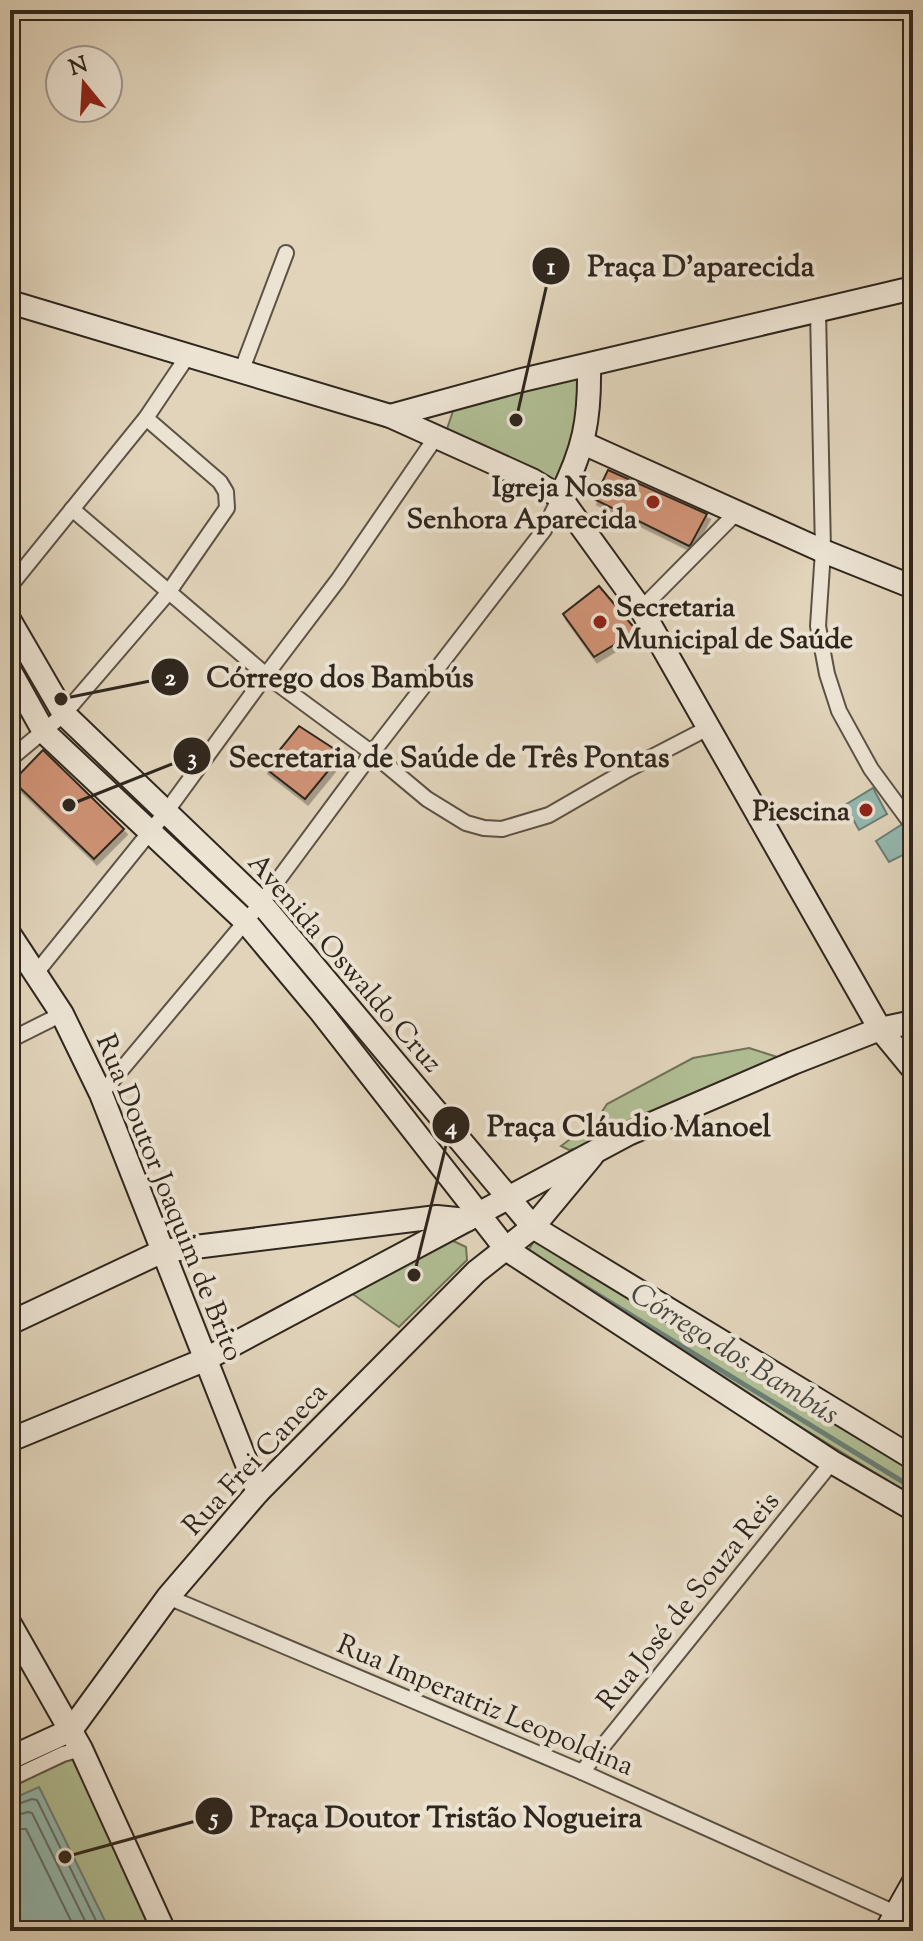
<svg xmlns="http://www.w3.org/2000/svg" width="923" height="1941" font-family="'Sorts Mill Goudy',serif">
<defs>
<filter id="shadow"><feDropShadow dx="3" dy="5.5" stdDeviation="0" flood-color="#0004"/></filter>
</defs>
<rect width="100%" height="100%" fill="#e1d4bb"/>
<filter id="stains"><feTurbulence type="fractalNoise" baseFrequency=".0025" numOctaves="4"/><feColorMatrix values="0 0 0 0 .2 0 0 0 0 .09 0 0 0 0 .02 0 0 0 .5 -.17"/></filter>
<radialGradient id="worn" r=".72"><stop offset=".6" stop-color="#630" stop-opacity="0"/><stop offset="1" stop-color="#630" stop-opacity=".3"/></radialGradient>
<g fill="#b0bd93" stroke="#707258" stroke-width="2">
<path d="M582,374l2,27 -26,88 -113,-54 10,-30z"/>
<path d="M749,1048l44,14 -204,83 -20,5 -8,-4 37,-28 9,-14 86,-46z"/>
<path d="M447,1238l19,9 1,13 -68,67 -52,-37z"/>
<path d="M536,1238l377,233v25l-389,-239z"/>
<path d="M62,1758l18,2 71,171h-141v-148z"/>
</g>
<g fill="#94b8af" stroke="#6c7e75" stroke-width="2">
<path d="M873,788l14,26 -28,16 -14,-25z"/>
<path d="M904,823l9,11v16l-24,12 -13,-21z"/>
<path d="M39,1787l71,144h-100v-131z"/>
</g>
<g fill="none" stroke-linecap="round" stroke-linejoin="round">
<g stroke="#626f66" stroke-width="2">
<path d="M10,1807l22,-8 5,1 64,131"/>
<path d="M10,1817l18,-5 4,1 58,118"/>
<path d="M10,1829h16l50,102"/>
</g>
<path stroke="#6c7e75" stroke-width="5" d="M556,1269l357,219"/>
</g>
<g fill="#cf9275" stroke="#2f261d" stroke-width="2" filter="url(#shadow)">
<path d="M608,470l99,44 -16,30 -2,2 -95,-47z"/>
<path d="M599,586l38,45 -43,26 -31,-43z"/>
<path d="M299,726l43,28 -37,45 -40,-31z"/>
<path d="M43,750l81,79 -30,30 -81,-78z"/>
</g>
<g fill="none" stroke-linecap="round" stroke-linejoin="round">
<defs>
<g id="street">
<path d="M818,311l5,240 -5,75 9,48 12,37 32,58 42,57"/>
<path d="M241,372l45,-119"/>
<path d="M72,509l194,166 106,78 55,46 39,24 18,5 18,1 47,-14 78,-45 81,-42"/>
<path d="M10,586l136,-168 43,-64"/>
<path d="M641,609l97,-98"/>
<path d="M10,759l54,-45 104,-121 59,-85 -1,-16 -6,-10 -74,-64"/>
<path d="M36,973l130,-161 100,-137 72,-95 98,-143"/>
<path d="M10,1040l52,-26"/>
<path d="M101,1094l160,-191 111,-150 172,-223 16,-33"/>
<path d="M168,1597l414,175 331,149"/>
<path d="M582,1772l250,-310"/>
<path d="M10,1779l53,-25 18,-5"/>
</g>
<g id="secondary">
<path d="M10,302l380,114 142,64 28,17 81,112 239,420 33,40"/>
<path d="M390,416l128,-35 395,-93"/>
<path d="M583,443l240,108 90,36"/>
<path d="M560,497c24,-48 30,-77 29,-131"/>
<path d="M10,621l54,93 197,189 272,324 380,231"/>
<path d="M10,671l34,61 200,188 77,92 185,237 326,213 81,47"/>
<path d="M10,935l52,79 39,80 157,398"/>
<path d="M10,1323l153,-72 274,-34 30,3"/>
<path d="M10,1440l194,-80 424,-226 165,-71 87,-34 33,-7"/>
<path d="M10,1624l71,125 83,182"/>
<path d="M10,1758l61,-28 97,-133 90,-105 218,-220 57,-45 59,-71"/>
<path d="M886,1931l27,-48"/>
</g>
</defs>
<use href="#street" stroke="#5c5244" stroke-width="18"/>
<use href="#secondary" stroke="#2f261d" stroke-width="26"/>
<use href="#street" stroke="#ece3d3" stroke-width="14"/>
<use href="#secondary" stroke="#ece3d3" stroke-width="22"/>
</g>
<g fill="#8f2418" stroke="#ece3d3" stroke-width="3">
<circle cx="653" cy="502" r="8"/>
<circle cx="600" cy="622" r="8"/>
<circle cx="866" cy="810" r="8"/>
</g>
<g text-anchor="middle" stroke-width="8" stroke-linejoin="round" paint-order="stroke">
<g font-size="28" font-weight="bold" fill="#2f261d" stroke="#ece3d3" text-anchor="end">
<text x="637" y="496">Igreja Nossa<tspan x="637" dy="32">Senhora Aparecida</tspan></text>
<text x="616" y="616" text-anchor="start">Secretaria<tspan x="616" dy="32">Municipal de Saúde</tspan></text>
<text x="850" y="820">Piescina</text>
</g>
<g font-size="28" fill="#2f261d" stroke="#ece3d3">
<text transform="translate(346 962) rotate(49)" y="10">Avenida Oswaldo Cruz</text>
<text transform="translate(171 1197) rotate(68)" y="10">Rua Doutor Joaquim de Brito</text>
<text transform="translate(254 1458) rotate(-47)" y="10">Rua Frei Caneca</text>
<text transform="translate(687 1600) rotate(-51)" y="10">Rua José de Souza Reis</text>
<text transform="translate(486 1704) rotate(23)" y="10">Rua Imperatriz Leopoldina</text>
</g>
<g font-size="30" font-style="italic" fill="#484a42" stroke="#ece3d3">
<text transform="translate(735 1353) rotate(32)" y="10">Córrego dos Bambús</text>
</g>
</g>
<path fill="none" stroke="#2f261d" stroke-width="3" d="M516 420L551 266M61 699L170 677M69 805L192 756M414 1275L451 1125M65 1857L214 1816"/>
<g fill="#2f261d" stroke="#ece3d3" stroke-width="3">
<circle cx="516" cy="420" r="8"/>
<circle cx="61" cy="699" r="8"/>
<circle cx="69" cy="805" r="8"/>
<circle cx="414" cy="1275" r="8"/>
<circle cx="65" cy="1857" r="8"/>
<circle cx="551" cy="266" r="20"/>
<circle cx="170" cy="677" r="20"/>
<circle cx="192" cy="756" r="20"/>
<circle cx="451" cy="1125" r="20"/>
<circle cx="214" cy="1816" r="20"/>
</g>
<g font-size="24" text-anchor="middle" font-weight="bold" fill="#fff">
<text x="551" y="274">1</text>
<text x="170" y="685">2</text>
<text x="192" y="765">3</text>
<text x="451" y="1134">4</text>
<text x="214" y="1825">5</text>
</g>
<g font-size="30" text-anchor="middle" font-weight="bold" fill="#2f261d" stroke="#ece3d3" stroke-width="8" stroke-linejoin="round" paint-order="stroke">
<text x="701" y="276">Praça D'aparecida</text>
<text x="340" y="687">Córrego dos Bambús</text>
<text x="449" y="767">Secretaria de Saúde de Três Pontas</text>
<text x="629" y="1136">Praça Cláudio Manoel</text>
<text x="446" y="1827">Praça Doutor Tristão Nogueira</text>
</g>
<rect width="923" height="1941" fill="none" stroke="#e1d4bb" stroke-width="40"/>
<rect x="12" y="12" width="899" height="1917" fill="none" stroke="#2f261d" stroke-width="4"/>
<rect x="20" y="20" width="883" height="1901" fill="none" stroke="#2f261d" stroke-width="2"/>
<g transform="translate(84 84) rotate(342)"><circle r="38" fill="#ece3d3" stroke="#a0978a" stroke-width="2"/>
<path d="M0-6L14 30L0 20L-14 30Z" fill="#8f2418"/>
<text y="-12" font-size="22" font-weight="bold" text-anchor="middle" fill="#2f261d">N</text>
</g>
<rect width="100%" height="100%" filter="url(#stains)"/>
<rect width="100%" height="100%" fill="url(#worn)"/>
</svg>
